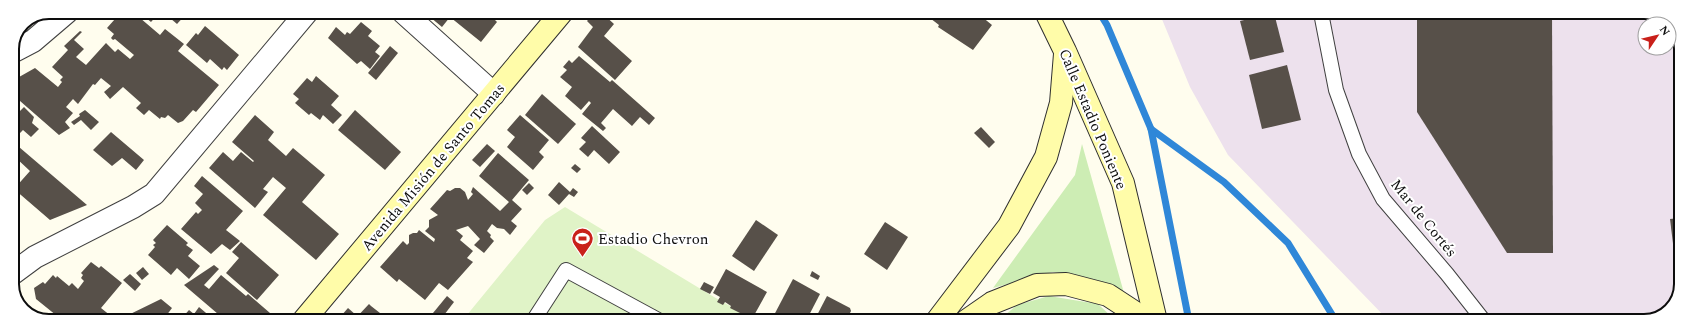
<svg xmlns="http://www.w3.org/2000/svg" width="1693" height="333" font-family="Spectral,serif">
<rect width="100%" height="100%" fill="#fffdee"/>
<path fill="#ede1ed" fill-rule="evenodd" d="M1159,12l492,1 19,10 11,21 -1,247 -12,21 -23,9h-256l-161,-166 -38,-68zM1645,24h24v24h-24z"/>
<g fill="#cdedb4">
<path d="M1082,144l42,149 -41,-16 -30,-5 -60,16 82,-113z"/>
<path d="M1049,296l49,8 18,17h-118l19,-16z"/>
</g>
<path fill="#e0f3c7" d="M565,207l149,90 43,24h-295l83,-101z"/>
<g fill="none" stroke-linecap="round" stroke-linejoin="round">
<g stroke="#2f87d8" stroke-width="7">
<path d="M1099,12l8,13 44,104 73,53 64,61 48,78"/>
<path d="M1151,129l38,192"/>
</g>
</g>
<g fill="#575049">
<path d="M107,12h17l-3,3 3,3 5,-6h4l27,23 5,-6 19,15 -6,7 41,34 -23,27 -3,-2 -10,11 -5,2 -10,-8 -3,3 -4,-1 -1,2 -11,-9 -5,5 -8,-7 5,-5 -18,-16 -13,12 -6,-7 7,-6 -10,-8 -6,7 -2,-1 -15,20 -5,-5 -7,8 7,6 -8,9 5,6 -11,7 -47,-41v-13l23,-13 23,19 4,-5 -2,-2 3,-3 -11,-10 16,-17 -4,-4 16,-15 2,1 -8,8 10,9 -8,8 10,8 20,-22 9,9 3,-3 12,10 4,-4 -19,-16 -2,1 -2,-2 3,-4 -7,-6 8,-9z"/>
<path d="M139,12h21l-9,10z"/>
<path d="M163,12h25l-11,12z"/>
<path d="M424,12h19l3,3 2,-1 -2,-2h52l-5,6 4,4 -16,20 -31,-25 -8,10z"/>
<path d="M595,12h6l13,12 -10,12 28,25 -17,19 -37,-33 15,-20 -6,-6z"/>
<path d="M928,12h48l16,13 -19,25 -35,-23 1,-2 -13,-10z"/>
<path d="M1274,13l10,39 -34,8 -10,-39z"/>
<path d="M1417,13h135l1,240h-46l-90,-141z"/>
<path d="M361,22l11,9 -4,5 12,10 -5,6 5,4 -10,13 -9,-8 -4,3 -29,-26 8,-11 9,8 2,-3 3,2z"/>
<path d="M205,26l34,29 -12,15 -3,-3 -2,3 -12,-11 -3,4 -21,-18 10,-12 2,2z"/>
<path d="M390,46l8,7 -22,27 -8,-7z"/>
<path d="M579,56l31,26 2,-2 43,38 -6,7 -9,-8 -8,9 -19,-17 -12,14 5,5 -3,3 -21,-17 9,-11 -2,-2 -8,9 -16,-14 7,-9 -12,-10 7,-7 -4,-3 6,-7 3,3z"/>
<path d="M1287,65l14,55 -39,9 -13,-54z"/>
<path d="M316,76l23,20 -8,9 11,10 -9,9 -10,-9 -3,5 -9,-7 -2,2 -14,-12 4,-4 -6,-5 14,-16 5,4z"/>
<path d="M542,94l34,30 -18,20 -33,-29z"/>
<path d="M12,103l8,8 4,-4 10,10 -2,6 7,6 -8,8 -8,-7 -11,11 75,64 -37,15 -36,-31 16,-18 -15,-14 -3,1z"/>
<path d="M85,110l14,12 -8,8 -10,-10 -7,5 -3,-3 9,-6 -1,-2z"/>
<path d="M355,110l46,42 -16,18 -47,-40z"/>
<path d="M255,115l19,17 -6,8 18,16 7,-8 32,27 -23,27 37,32 -23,26 -53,-45 23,-27 -13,-11 -10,12 5,3 -13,16 -46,-40 14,-16 10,9 8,-9 12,10 1,-1 -22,-19z"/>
<path d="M520,115l29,25 -10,12 5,5 -11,13 -26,-23 8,-10 -8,-7z"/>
<path d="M592,126l28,26 -11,12 -15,-14 -6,7 -9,-8 7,-7 -5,-4z"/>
<path d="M981,127l14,15 -6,6 -15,-15z"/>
<path d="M111,132l33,28 -8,10 -14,-12 -10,8 -19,-16z"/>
<path d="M487,144l8,7 -15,16 -8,-7z"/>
<path d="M498,153l31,27 -17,20 10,9 -11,12 6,5 -7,9 -6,-6 -7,-1 -5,-4 -5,7 4,4 -1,2 4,4 -10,12 -10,-8 6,-6 -12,-13 -12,4 7,6 -3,4 13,11 -6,7 6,4 -25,28 -9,-7 -14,17 -26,-21 -2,3 -17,-15 23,-26 4,4 2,-2v-8l4,-2h4l2,-3 15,12 1,-3 -10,-8 4,-4v-7l9,-5 -8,-6 17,-19 3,1 5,-3h5l5,4 3,8 5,-6 -2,-2 2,-5 27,24 9,-9 -30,-26z"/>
<path d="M575,164l6,5 -4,4 -6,-5z"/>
<path d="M202,176l41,35 -17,19 14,11 -10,9 -8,-6 -11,10 -30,-25 15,-17 2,2 4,-4 -7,-7 8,-9 -9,-8z"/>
<path d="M559,182l11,10 3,-4 5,4 -4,5 -5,-3 -10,11 -11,-10z"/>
<path d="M529,183l5,5 -7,7 -5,-5z"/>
<path d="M1680,218v34h-6l-4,-33z"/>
<path d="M756,220l22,15 -24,36 -22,-15z"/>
<path d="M885,222l23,15 -21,33 -23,-16z"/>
<path d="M167,225l21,18 -2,2 7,5 -5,6 12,10 -11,13 -12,-11 -6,7 -23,-20 7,-8 -2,-2 3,-2 -3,-3z"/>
<path d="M241,242l38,33 -22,25 -31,-27 13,-15 -7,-6z"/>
<path d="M91,262l8,6 2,-2 21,17 -21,25 15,12h-54l-26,-21 -2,-11 9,-6 2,2 8,-9 3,3 1,-2 12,10 3,-3 6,6 6,-8 -3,-3 2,-3 -2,-2z"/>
<path d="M214,265l5,4 -15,16 5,4 12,-14 25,21 2,-2 22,19 -6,7h-39l-41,-35z"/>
<path d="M143,267l6,7 -7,6 -6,-7z"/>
<path d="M726,269l41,23 -15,27 -22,-11 1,-2 -6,-4 -2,3 -6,-3 3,-5 -7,-4z"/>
<path d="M812,271l8,5 -2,4 -8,-4z"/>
<path d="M130,274l11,10 -6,7 -12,-11z"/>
<path d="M793,279l27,15 -14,27h-27l-6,-4z"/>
<path d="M704,282l10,5 -4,7 -10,-5z"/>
<path d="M447,296l7,6 -13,17 -8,-6z"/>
<path d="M827,296l23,12 1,3 -5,10h-32z"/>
<path d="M161,299l11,9 -6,8 5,4h-53z"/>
<path d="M369,304l2,2 18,14h-35z"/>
<path d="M199,307l13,11 -2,2h-30l9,-10 5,4z"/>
<path d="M348,308l8,7 -5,5h-5l-5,-4z"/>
<path d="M763,313l13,8h-17z"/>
</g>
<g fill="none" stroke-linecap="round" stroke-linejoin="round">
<defs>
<g id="lane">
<path d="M1321,13l15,77 23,64 24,45 64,75 37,47"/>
<path d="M533,321l33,-51 94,51"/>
<path d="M633,321l19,-4"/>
</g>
<g id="street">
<path d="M403,12l91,82"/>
<path d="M12,52l21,-11 34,-29"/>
<path d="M12,274l23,-17 98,-50 21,-13 153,-182"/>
</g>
<g id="secondary">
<path d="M1046,12l19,39 58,132 33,138"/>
<path d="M304,320l258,-308"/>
<path d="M937,321l72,-95 37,-69 15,-54 4,-49"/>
<path d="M966,321l26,-18 45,-18 29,-1 42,11 26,17 7,9"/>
</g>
</defs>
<use href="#lane" stroke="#404040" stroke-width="16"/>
<use href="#street" stroke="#404040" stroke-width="24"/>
<use href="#secondary" stroke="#2f2f2f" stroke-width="24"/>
<use href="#lane" stroke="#fff" stroke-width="14"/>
<use href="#street" stroke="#fff" stroke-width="22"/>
<use href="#secondary" stroke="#fffca9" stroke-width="22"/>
</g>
<defs>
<symbol id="stadium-pin" viewBox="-11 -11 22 30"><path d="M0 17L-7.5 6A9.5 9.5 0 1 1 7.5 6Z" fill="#c9201a" stroke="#fff"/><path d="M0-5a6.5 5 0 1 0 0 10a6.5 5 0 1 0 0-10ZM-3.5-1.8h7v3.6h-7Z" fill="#fff"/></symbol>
</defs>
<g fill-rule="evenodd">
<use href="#stadium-pin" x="570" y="226" width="25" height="34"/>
</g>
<g text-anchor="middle" stroke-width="4" stroke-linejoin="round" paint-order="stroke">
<g font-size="15" fill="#0d0d0d" stroke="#fff">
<text transform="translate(1093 119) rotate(67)" y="5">Calle Estadio Poniente</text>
<text transform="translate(433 167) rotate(-50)" y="5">Avenida Misión de Santo Tomas</text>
<text transform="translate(1424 218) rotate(51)" y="5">Mar de Cortés</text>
</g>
<g font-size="15" fill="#0d0d0d" stroke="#fff" text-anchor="start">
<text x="598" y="244">Estadio Chevron</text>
</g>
</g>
<path d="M0 0H1693V333H0ZM49 19H1644A30 30 0 0 1 1674 49V284A30 30 0 0 1 1644 314H49A30 30 0 0 1 19 284V49A30 30 0 0 1 49 19Z" fill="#fff" fill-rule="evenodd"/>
<path fill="none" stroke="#0d0d0d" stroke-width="2" d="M49 19H1644A30 30 0 0 1 1674 49V284A30 30 0 0 1 1644 314H49A30 30 0 0 1 19 284V49A30 30 0 0 1 49 19Z"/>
<g transform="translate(1657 36) rotate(55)"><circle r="19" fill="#ffffff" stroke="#9e9e9e"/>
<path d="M0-3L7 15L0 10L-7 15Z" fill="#c9201a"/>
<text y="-6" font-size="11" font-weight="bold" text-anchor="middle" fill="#0d0d0d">N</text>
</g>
</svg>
